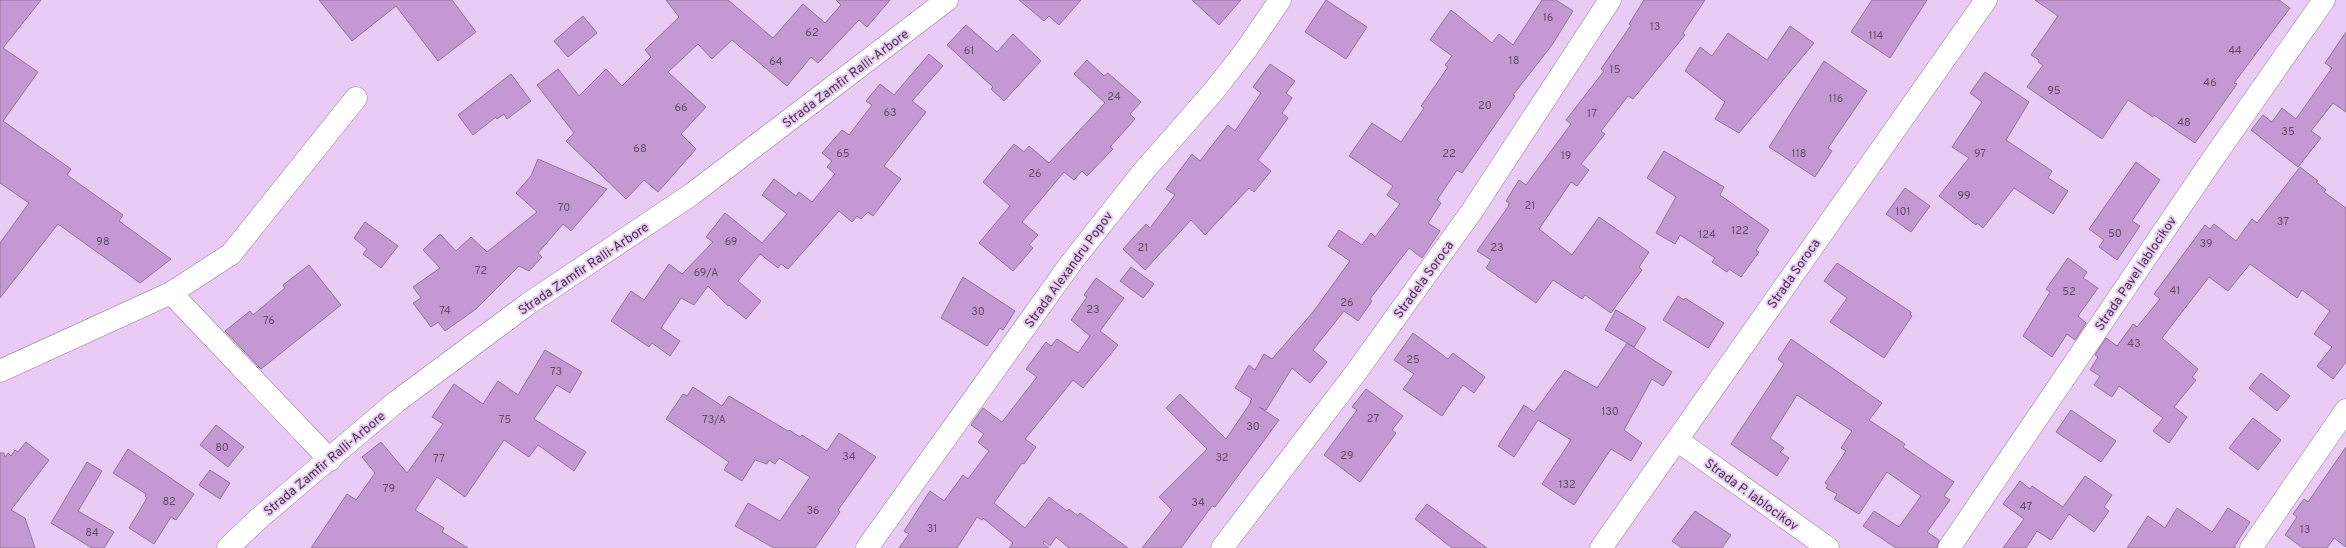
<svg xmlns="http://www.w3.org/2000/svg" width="2346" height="548" font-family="Overpass,sans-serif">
<rect width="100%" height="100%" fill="#eacbf5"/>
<g fill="#c499d3" stroke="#91759b">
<path d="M0,0h41l-38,48 35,24 -35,49 68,48 -4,6 56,40 -4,6 52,38 -31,24 -82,-59 -58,74v-55l29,-40 -29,-20z"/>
<path d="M319,0h133l24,32 -38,29 -42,-55 -44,35z"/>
<path d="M666,0h62l45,38 30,-34 22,19 16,-18 -5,-5h54l-23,27 -8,-7 -41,43 -7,-6 -24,29 -55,-46 -20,19 -14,-15 -30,28 38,35 -25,27 15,15 -38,43 -14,-12 -18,19 -60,-58 8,-8 -37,-48 21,-16 21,27 27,-27 16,17 29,-29 -6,-7 34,-33z"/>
<path d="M1019,0h62l-22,25 -10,-9 -5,5z"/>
<path d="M1192,0h49l-22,25z"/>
<path d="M1326,0l41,27 -21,32 -41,-27z"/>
<path d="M1542,0h14l17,11 -21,34 -39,50 2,1 -53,77 -5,-3 -20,30 4,3 -13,20 12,8 -18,27 -13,-10 -39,51 2,2 -14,20 -14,-10 -31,39 14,12 -17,21 -18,-15 -26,42 -7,-3 20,13 -64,87 -3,-1 -31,42h-39l30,-38 -13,-13 48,-48 -41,-41 14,-14 46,45 25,-37 -1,-1 2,-2 -17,-11 14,-23 6,5 9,-16 8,5 41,-47 37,-51 -22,-15 11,-16 23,15 9,-12 4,4 25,-33 -13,-9 6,-9 -44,-30 23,-33 29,19 23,-34 -3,-2 27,-39 -3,-2 7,-9 -22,-16 21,-30 41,33 7,-9 14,11z"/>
<path d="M1644,0h61l-22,33 2,2 -52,64 -5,-3 -27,35 4,3 -24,30 8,6 -12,16 -6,-4 -32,47 33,26 27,-38 50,35 -10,15 3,3 -31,43 -26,-18 -3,4 -29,-19 -17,23 -50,-35 5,-8 -14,-9 31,-44 1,-4 -3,-2 13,-21 7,5 45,-61 -5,-4 38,-49 -3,-2 30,-44 -2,-1z"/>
<path d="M1872,0h55l-37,58 -39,-26z"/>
<path d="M2035,0h244l11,8 -56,75 3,1 -42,59 -41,-28 -1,2 -25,-17 -26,39 -75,-52 16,-22 -5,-3 1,-2 -8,-5 27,-39z"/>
<path d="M583,16l14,17 -29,24 -14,-16z"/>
<path d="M966,25l31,27 16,-18 28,27 -37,40 -13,-12 2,-2 -46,-42z"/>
<path d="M1790,26l24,17 -75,90 -24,-14 10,-17 -40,-31 15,-24 12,9 16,-23 39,27z"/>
<path d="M2346,32v80l-13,-9 -22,28 10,7 -23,29 -47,-37 12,-15 9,7 10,-14 14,11 36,-51 -7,-5z"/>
<path d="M929,54l14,12 -31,35 14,11 -42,54 17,13 -28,37 -5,-4 -7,7 -4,-3 -5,6 -13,-11 -51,58 -7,-5 -3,4 -18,-14 -22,27 23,20 -15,18 -17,-14 -1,1 -20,-20 -14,19 -13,-7 -20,30 19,13 -10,15 -18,-13 -3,4 -38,-26 20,-30 13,9 25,-36 13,10 31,-32 -7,-5 19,-24 37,30 25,-29 -25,-19 12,-16 22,17 3,-4 13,10 23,-28 -8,-7 5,-6 -10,-8 20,-23 7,5 23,-30 -6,-4 14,-17 14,11z"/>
<path d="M1087,60l17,16 4,-3 33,29 -11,12 5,5 -25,28 3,2 -26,27 -5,-5 -8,9 -10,-8 -42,50 16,13 -9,10 4,3 -20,23 -34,-28 31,-37 -27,-24 31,-38 10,8 5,-6 20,17 56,-60 -31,-29z"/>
<path d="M1824,61l43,30 -39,57 4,3 -17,26 -46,-30z"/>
<path d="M1270,64l25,17 -9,12 6,5 -10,15 6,5 -30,42 13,11 -17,21 -5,-4 -44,47 -14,-15 -46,50 -22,-21 23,-25 4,4 25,-33 -9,-6 26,-35 8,7 28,-36 7,6 26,-38 -8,-6z"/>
<path d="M1985,72l44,30 -23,38 46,31 -4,7 20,13 -15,23 -39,-26 -31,40 -6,-5 -1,2 -37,-29 30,-38 -17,-11 30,-45 -12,-9z"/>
<path d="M511,74l20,27 -24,18 -3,-5 -7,5 -1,-2 -23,18 -15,-20z"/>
<path d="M1664,151l60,36 -4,8 49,35 -13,20 3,2 -18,25 -12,-8 -2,3 -15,-10 3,-4 -35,-23 -5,9 -19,-11 20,-36 -29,-19z"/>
<path d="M538,159l69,30 -36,42 -8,-7 -25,29 4,4 -13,14 -10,-5 -43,43 -31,22 -7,-9 -7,5 -18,-24 8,-5 -8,-11 27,-19 -17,-18 17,-16 16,17 15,-14 16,15 50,-40 -21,-19 15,-17z"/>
<path d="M2136,162l24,18 -28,41 8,5 -23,34 -18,-13 5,-7 -15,-11z"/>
<path d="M2300,167l18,14 -2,1 10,8 -2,2 22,16v154l-13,17 -16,-13 15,-19 -18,-13 16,-23 -28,-21 -5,8 -47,-34 -22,27 -19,-14 -47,61 36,31 -6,8 4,3 -22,27 13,10 -18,26 -16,-12 10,-13 -44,-32 -7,11 -18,-12 6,-9 -10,-6 8,-13 -3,-2 11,-17 11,8 16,-22 4,3 23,-28 -6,-5 51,-69 5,4 4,-5 22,17 16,-22 5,4z"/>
<path d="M1905,188l25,18 -19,26 -25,-18z"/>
<path d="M365,222l33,24 -17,22 -18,-14 4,-5 -13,-11z"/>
<path d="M2068,258l19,14 -4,6 15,10 -20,28 8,7 -11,17 -8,-6 -15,23 -29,-21 27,-44 -4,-3z"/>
<path d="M1837,263l74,49 -1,3 2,1 -28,42 -54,-36 17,-24 -23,-17z"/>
<path d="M309,265l32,40 -80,64 -36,-38 25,-20 3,4 32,-27 -2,-3z"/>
<path d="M1131,267l23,17 -11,14 -23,-17z"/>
<path d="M963,277l52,34 -12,19 -3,-2 -13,18 -46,-28z"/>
<path d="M1096,278l28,20 -24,33 18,14 -35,43 -10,-8 -48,59 11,8 -12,17 -2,-1 -28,40 31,25 24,-31 18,14 2,-2 9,7 2,-3 48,35h-59l-13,-11 -6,9 -6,-5 -1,2 6,5h-40l4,-5 -30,-25 -1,2 -5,-3 -20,31h-58l10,-14 -5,-3 26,-40 14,10 19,-26 5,4 21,-28 -11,-9 6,-8 -13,-9 12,-17 19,14 35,-45 -11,-8 20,-27 5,4 6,-7 21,14 12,-17 -19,-16 16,-23 -3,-2z"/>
<path d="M1678,296l6,4 1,-2 39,25 -16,25 -45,-28z"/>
<path d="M1616,310l30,18 -12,19 -29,-17z"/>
<path d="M1413,333l35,26 5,-6 32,24 -11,16 -11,-8 -21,31 -39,-27 11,-15 -20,-14z"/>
<path d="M1791,339l91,64 -13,17 36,24 -2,3 51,35 -10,14 6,4 -23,32 12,8 -2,8h-41l-33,-22 11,-15 25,16 22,-31 -34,-24 -28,42 -25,-15 3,-5 -11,-6 2,-3 -3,-2 21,-32 -5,-3 11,-17 -55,-36 -27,43 14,10 -4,4 9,6 -12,18 -46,-32 53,-80 -6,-5z"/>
<path d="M1627,343l45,29 -9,14 -11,-7 -28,51 18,13 -11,18 -20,-12 -37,56 -32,-21 29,-44 -33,-20 -24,37 -16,-11 26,-41 10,7 31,-42 32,18z"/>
<path d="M545,350l37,22 -12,21 -13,-8 -23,34 52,33 -12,19 -36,-26 -9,12 -25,-17 -39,57 -28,-20 -22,33 29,18 -2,4 26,16h-157l36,-54 9,6 19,-27 -13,-16 19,-15 26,31 36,-49 -11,-7 22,-33 29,20 15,-23 20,14z"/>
<path d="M2261,373l29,23 -13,15 -28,-23z"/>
<path d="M693,387l29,19 7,-10 59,35 1,-1 11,7 2,-2 25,16 12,-18 37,24 -38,53 2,2 -25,36h-41l-39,-22 13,-23 32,18 30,-44 -31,-19 -4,6 -6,-4 -2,4 -12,-4 -13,21 -18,-11 5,-8 -63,-43 17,-25 4,2z"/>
<path d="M1366,389l37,27 -11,14 4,3 -36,49 -36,-27 33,-45 -5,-3z"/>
<path d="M2071,410l45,31 -15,21 -45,-30z"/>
<path d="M2253,418l28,22 -23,30 -29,-22z"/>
<path d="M216,425l28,22 -16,20 -28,-22z"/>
<path d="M26,442l23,18 -38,50 14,8 10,30h-35v-95h4l1,4 3,-4 3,3 4,-6 3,2z"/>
<path d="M2346,447v100l-12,-9 -7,10h-24l-18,-13 12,-18 -4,-3 11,-15 4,3z"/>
<path d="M128,449l66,45 -18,26 -5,-3 -17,27 -25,-16 18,-30 -2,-2 1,-2 -33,-21z"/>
<path d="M87,462l15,9 -24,40 36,21 -10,16h-12l-41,-25z"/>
<path d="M210,470l20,13 -10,16 -21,-14z"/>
<path d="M2085,476l27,19 -8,12 5,4 -15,21 -25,-18 -18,26 -14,-9 -11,17h-23l21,-29 -21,-15 17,-23 10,8 2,-3 31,21z"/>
<path d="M1427,504l60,44h-35l-37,-29z"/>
<path d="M2177,508l35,24 16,-24 22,14 -16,25 2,1h-109l21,-32 17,12z"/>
<path d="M1695,511l36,24 -9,13h-40l-10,-7z"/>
</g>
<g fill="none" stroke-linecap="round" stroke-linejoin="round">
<defs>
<g id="minor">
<path d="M171,293l159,167"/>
<path d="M0,371l171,-78 60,-39 125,-156"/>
<path d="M1677,440l151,108"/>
<path d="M228,548l29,-28 139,-118 132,-98 164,-110 255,-194"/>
<path d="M867,548l204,-285 71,-90 71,-81 33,-42 34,-50"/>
<path d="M1222,548l135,-177 115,-160 138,-211"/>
<path d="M1949,548l261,-385 114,-163"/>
<path d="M2251,548l95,-138"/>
</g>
<path id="tertiary" d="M1601,548l385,-548"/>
</defs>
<use href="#minor" stroke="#9679a0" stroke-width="23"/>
<use href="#tertiary" stroke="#9679a0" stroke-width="23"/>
<use href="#minor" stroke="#fff" stroke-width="22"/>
<use href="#tertiary" stroke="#fff" stroke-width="22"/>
</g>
<g text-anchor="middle" stroke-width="4" stroke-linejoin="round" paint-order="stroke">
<g font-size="11" fill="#624e69">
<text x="1548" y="21">16</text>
<text x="1655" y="30">13</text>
<text x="812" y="36">62</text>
<text x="1876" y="39">114</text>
<text x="969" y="54">61</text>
<text x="2235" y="54">44</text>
<text x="1514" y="64">18</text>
<text x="776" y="65">64</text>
<text x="1615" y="73">15</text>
<text x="2210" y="86">46</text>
<text x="2054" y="94">95</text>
<text x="1114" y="100">24</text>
<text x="1836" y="102">116</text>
<text x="1485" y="109">20</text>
<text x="681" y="111">66</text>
<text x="890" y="116">63</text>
<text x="1592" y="117">17</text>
<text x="2184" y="126">48</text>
<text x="2288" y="135">35</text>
<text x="640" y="152">68</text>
<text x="843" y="157">65</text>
<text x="1449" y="157">22</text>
<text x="1799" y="157">118</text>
<text x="1980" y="157">97</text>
<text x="1566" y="159">19</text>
<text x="1035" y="177">26</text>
<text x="1964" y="199">99</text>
<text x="1530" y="209">21</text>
<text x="564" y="211">70</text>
<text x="1903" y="215">101</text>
<text x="2283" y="225">37</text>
<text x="1740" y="234">122</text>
<text x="2115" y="237">50</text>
<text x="1707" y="238">124</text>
<text x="103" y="245">98</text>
<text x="731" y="245">69</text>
<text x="2206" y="247">39</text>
<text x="1143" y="251">21</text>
<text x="1497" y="251">23</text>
<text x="481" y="274">72</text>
<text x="706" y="276">69/A</text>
<text x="2175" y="294">41</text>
<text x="2069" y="295">52</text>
<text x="1347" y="306">26</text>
<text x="1093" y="313">23</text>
<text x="445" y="314">74</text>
<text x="978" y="315">30</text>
<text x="269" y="324">76</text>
<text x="2134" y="347">43</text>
<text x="1413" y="363">25</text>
<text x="556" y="375">73</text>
<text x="1610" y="415">130</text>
<text x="1373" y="422">27</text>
<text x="505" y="423">75</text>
<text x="714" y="423">73/A</text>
<text x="1253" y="430">30</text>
<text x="222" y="451">80</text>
<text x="1347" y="459">29</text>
<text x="849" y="460">34</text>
<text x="1222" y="461">32</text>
<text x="439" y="462">77</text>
<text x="1567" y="488">132</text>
<text x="389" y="492">79</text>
<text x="169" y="505">82</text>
<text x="1198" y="506">34</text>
<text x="2026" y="510">47</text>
<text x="813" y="514">36</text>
<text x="932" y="532">31</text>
<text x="2305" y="533">13</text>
<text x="92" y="536">84</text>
</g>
<g font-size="13" fill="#423546" stroke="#eacbf5">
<text transform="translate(845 78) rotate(-37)" y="5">Strada Zamfir Ralli-Arbore</text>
<text transform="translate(583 268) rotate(-34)" y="5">Strada Zamfir Ralli-Arbore</text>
<text transform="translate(1068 269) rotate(-54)" y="5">Strada Alexandru Popov</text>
<text transform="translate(1793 273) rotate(-55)" y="5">Strada Soroca</text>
<text transform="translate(2135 273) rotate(-56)" y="5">Strada Pavel Iablocikov</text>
<text transform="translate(1423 279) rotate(-54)" y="5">Stradela Sorocа</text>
<text transform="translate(324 463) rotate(-40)" y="5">Strada Zamfir Ralli-Arbore</text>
<text transform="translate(1752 494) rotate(36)" y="5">Strada P. Iablocikov</text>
</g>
</g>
</svg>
